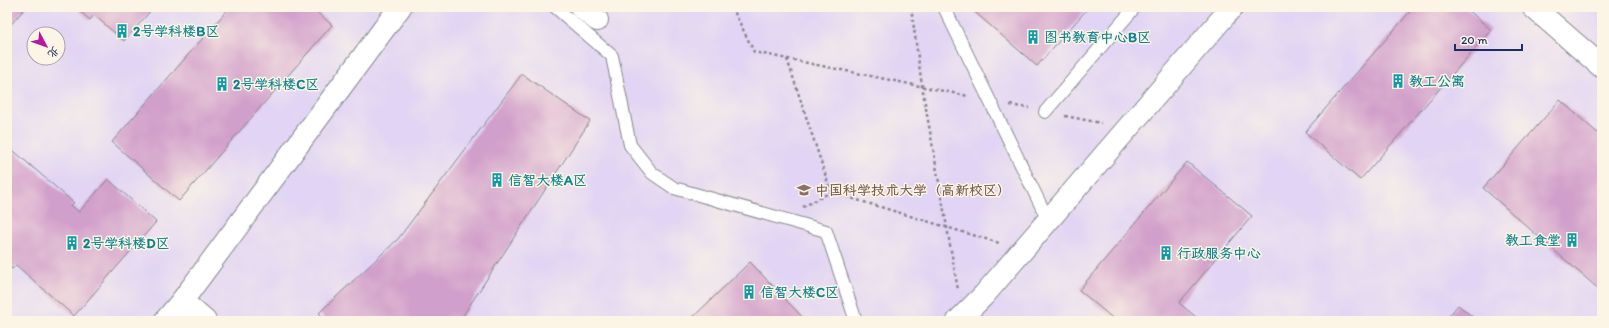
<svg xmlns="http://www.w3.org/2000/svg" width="1609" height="328" font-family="Itim,'LXGW WenKai TC',sans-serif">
<rect width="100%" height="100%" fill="#fcf5e5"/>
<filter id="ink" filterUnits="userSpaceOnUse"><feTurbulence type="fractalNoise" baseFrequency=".025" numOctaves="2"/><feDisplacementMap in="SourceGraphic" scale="8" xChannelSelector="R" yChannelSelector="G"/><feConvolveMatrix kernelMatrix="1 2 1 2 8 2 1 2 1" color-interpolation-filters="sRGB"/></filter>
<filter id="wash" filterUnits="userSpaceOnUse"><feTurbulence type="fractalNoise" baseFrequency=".012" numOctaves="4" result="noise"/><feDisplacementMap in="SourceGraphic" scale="16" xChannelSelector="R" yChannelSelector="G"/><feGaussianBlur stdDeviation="0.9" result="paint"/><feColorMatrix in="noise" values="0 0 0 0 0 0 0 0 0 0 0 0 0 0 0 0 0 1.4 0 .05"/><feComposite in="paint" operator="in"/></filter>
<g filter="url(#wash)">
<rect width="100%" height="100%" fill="#eedebd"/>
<path fill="#e1d4f4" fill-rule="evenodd" d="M7,7h1595v314h-1595zM34,34h24v24h-24z"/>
<g id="blocks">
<g fill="#d19fcb">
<path d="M7,7h19l-19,22z"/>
<path d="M75,7h79l-30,34 -30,-26 -4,5z"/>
<path d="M230,7h48l5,4 3,-4h25l21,18 -153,176 -67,-59z"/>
<path d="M969,7h120l-52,59z"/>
<path d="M1414,7h51l26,23 -131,150 -55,-48z"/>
<path d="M522,74l68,47 -128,196 5,4h-140l-8,-8 79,-74z"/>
<path d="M1560,100l42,37v155l-119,-104z"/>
<path d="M7,145l67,58 -3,2 8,7 29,-33 48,43 -82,94 -58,-51 -4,4 -5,-4z"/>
<path d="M1187,162l65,54 -73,87 22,18h-85l-37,-31z"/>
<path d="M750,262l56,59h-117z"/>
<path d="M1458,305l20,16h-33z"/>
</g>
</g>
</g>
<g filter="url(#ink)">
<use href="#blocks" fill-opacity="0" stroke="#84868e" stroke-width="1"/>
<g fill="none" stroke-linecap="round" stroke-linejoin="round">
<defs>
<g id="service">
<path d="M555,7l57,49 18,89 22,28 22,15 152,43 30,90"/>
<path d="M944,7l104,213"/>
<path d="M1045,112l90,-105"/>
</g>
<g id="minor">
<path d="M581,7l16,13"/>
<path d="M1533,7l69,60"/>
<path d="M182,301l23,20"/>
<path d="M165,321l17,-20 218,-294"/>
<path d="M958,321l26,-26 248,-288"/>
</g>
</defs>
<use href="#service" stroke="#84868e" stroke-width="14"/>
<use href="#minor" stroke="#84868e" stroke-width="24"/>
<g stroke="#84868e" stroke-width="2.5" stroke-dasharray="3 3" stroke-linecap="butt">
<path d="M732,7l22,45 214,44"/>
<path d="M911,7l11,79 36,204"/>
<path d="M787,59l44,133"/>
<path d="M1010,105l19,3"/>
<path d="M1065,116l36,7"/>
<path d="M803,207l28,-15 168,51"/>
</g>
<use href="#service" stroke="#fff" stroke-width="12"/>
<use href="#minor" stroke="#fff" stroke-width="22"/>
</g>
</g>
<defs>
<symbol id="building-bare" viewBox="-9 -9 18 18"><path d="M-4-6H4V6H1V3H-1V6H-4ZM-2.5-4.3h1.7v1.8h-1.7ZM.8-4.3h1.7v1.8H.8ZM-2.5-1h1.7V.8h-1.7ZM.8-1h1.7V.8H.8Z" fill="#0f9aa8" stroke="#fcf5e5" stroke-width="2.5" paint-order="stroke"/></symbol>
<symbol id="university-bare" viewBox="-9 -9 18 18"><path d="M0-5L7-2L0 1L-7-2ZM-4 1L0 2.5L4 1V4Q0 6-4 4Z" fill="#8d6e63" stroke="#fcf5e5" stroke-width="2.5" paint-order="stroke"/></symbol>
</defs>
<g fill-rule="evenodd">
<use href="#building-bare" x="112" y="21" width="20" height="20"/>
<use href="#building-bare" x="1023" y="27" width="20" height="20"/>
<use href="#building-bare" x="1388" y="71" width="20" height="20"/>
<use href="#building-bare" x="212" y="74" width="20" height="20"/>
<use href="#building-bare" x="487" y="170" width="20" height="20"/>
<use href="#university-bare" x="794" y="180" width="20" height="20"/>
<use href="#building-bare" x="1562" y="230" width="20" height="20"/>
<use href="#building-bare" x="62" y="233" width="20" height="20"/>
<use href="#building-bare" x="1156" y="243" width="20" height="20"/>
<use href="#building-bare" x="739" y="282" width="20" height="20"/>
</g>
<g text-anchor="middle" stroke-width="3" stroke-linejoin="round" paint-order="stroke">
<g font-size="14" font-weight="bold" fill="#0d838f" stroke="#fcf5e5" text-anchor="start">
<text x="133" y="36">2号学科楼B区</text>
<text x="1044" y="42">图书教育中心B区</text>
<text x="1409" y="86">教工公寓</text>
<text x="233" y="89">2号学科楼C区</text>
<text x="508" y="185">信智大楼A区</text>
<text x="1561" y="245" text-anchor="end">教工食堂</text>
<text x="83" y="248">2号学科楼D区</text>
<text x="1177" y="258">行政服务中心</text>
<text x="760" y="297">信智大楼C区</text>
</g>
<g font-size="14" font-weight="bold" fill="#785e54" stroke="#fcf5e5" text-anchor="start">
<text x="815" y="195">中国科学技术大学（高新校区）</text>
</g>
</g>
<rect width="1609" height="328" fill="none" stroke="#fcf5e5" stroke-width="24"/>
<g transform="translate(46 46) rotate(131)"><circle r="19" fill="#fcf5e5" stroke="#a2a6af"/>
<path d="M0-3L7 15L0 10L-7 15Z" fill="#b5179e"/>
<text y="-6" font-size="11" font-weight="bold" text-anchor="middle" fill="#1b2f5e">北</text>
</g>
<path d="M1455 44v6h67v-6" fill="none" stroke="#1b2f5e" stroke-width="2"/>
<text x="1461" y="44" font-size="12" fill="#1b2f5e" stroke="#fcf5e5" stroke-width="3" paint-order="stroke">20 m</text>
</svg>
